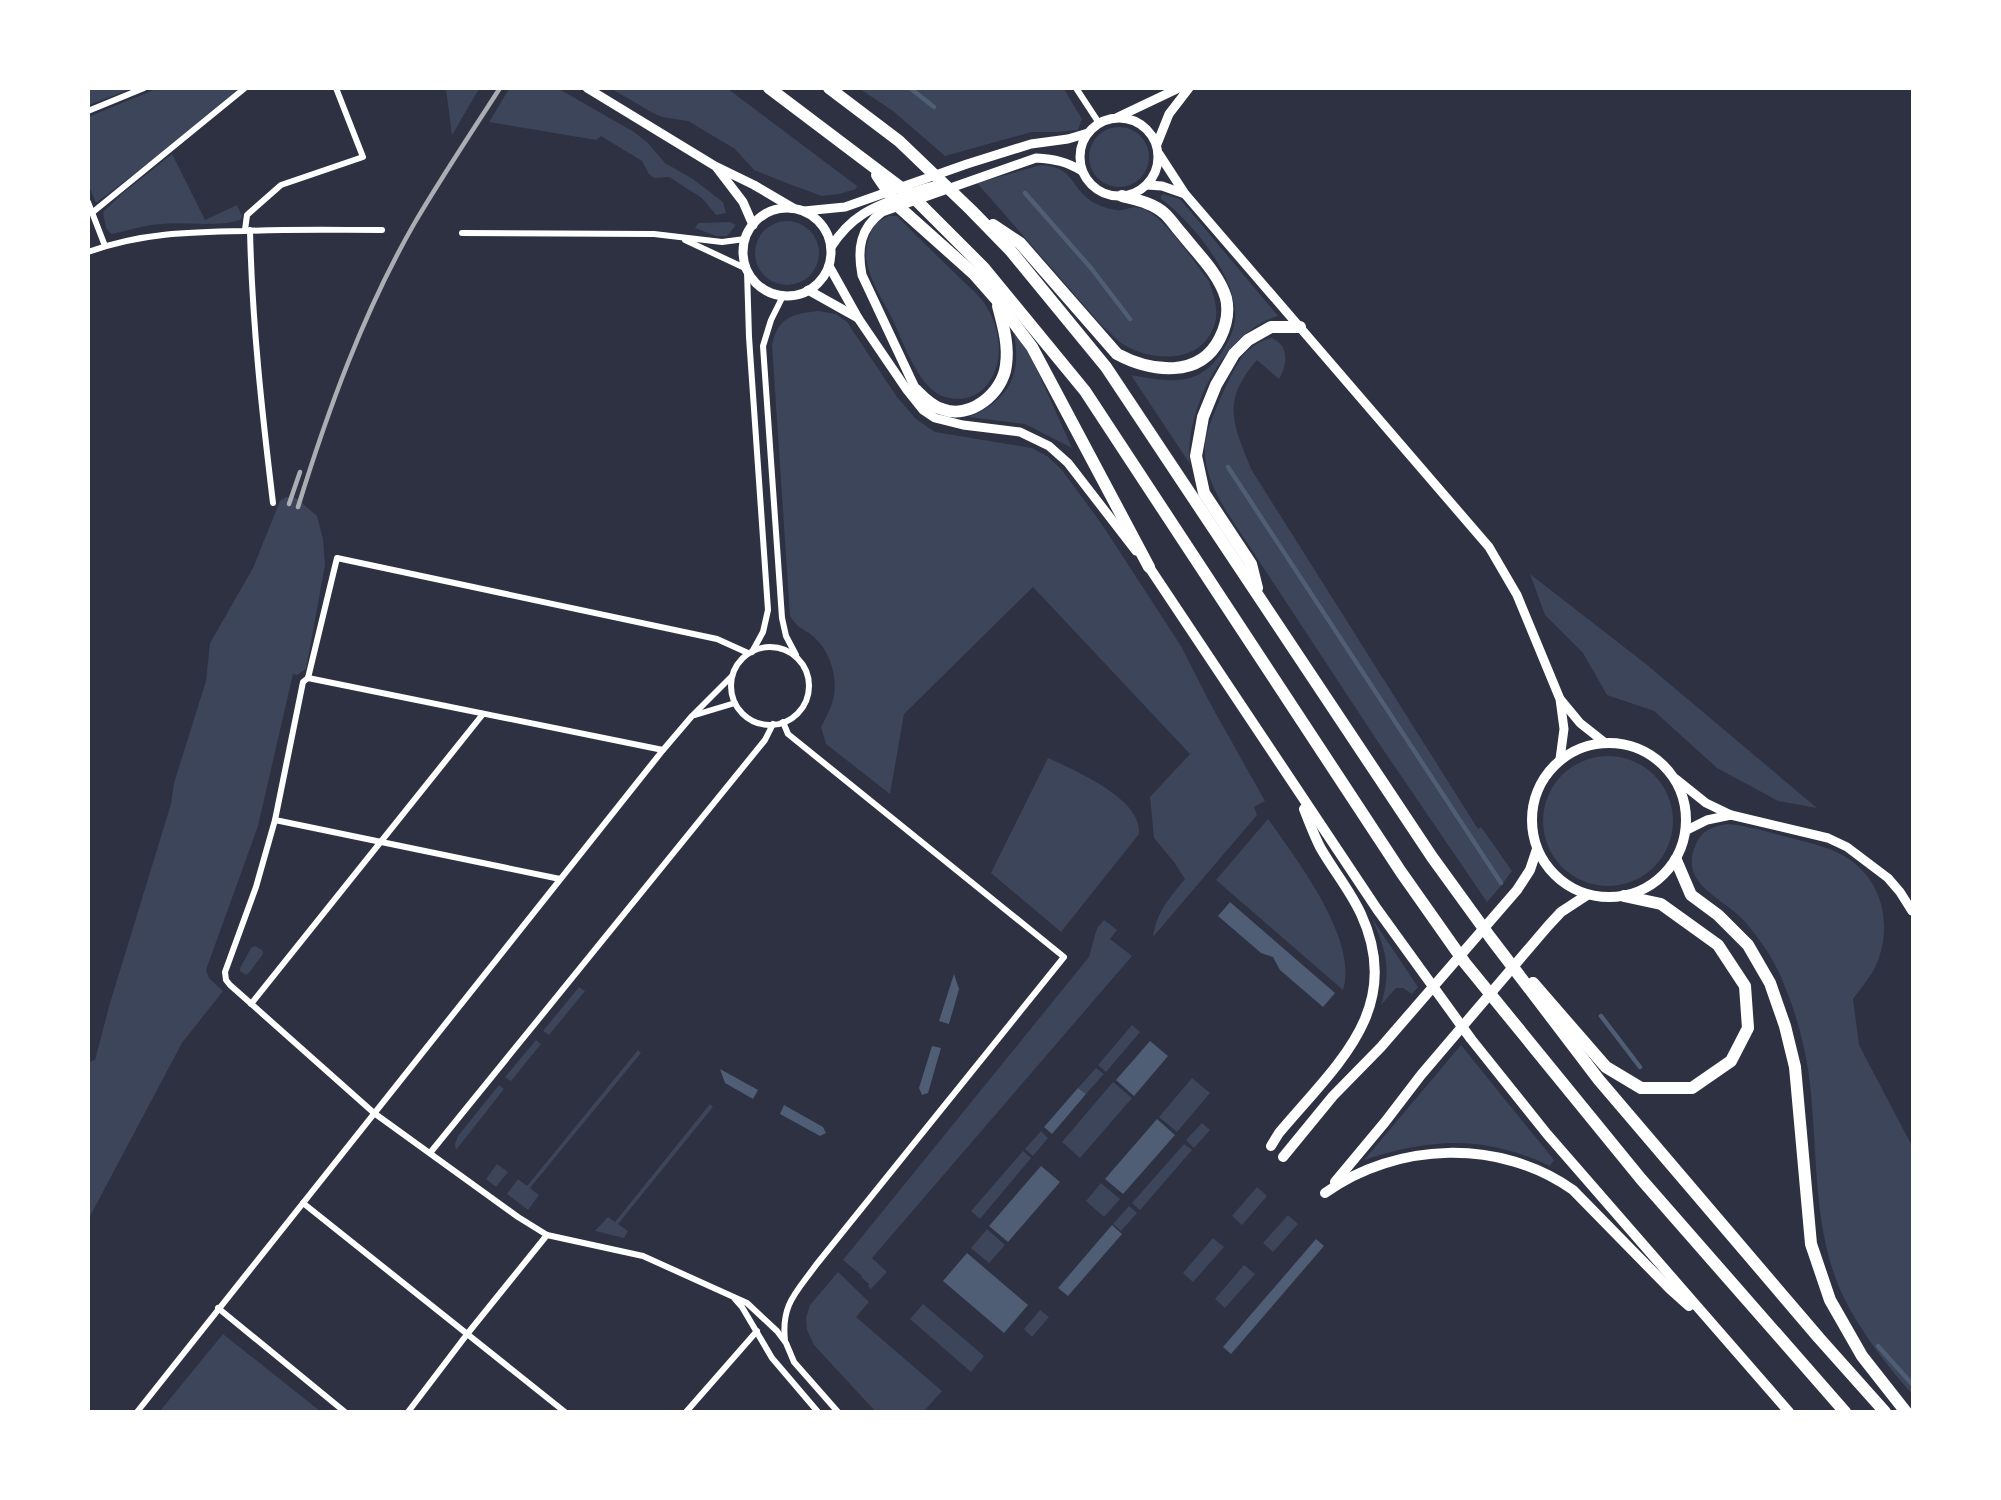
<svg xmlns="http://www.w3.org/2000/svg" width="2001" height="1500" font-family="'IBM Plex Sans',sans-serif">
<rect width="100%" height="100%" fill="#2d3142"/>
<g fill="#3c4559">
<path d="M89,88h42v1l-42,16z"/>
<path d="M156,89h84l-47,40 -97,74 -7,-17 -1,-69z"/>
<path d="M446,89h33l-27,46z"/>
<path d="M509,89h50l75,43 13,10 18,21 28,16 30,23 3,11 -10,2 -14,-17 -33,-21 -15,1 -5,-4 -7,-13 -41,-25 -5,4 -107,-18z"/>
<path d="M612,89h116l129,97 -1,3 -17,5 -17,2 -33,-12 -35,-14 -19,-21 -47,-28 -26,-4 -11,-5z"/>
<path d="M860,89h204l18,30 -4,11 -20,2h-26l-87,24 -52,-45z"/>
<circle cx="1119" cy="157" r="30"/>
<path d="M172,154l33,66 32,-15 5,11 -2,4c-20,7 -56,2 -79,4 -17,1 -33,7 -50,10l-5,-6 -3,-16 20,-19z"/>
<path d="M1041,165c33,2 28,20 50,36 8,5 22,10 31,9 7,-1 11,-4 18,-2 22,4 55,55 69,73 4,13 10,28 6,42 -11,40 -60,40 -91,22 -7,-4 -14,-13 -21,-18l-126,-144z"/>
<path d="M1163,194l17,5 98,117c-53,15 -94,95 -88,148l-59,-89c39,7 69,13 92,-25 8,-12 13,-25 12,-39 -3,-40 -43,-89 -74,-112v-3z"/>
<path d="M889,216h8c20,20 39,39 59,58 8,9 19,17 26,26 19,25 25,65 2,88 -11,12 -28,13 -42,8 -24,-10 -39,-54 -49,-76 -10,-20 -24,-40 -27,-62 -1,-12 4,-25 9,-35z"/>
<circle cx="787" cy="253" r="32"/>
<path d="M730,222l6,3 -9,11h-11l-21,-8 3,-5z"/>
<path d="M818,311l18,3 11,8 50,75 19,22 19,13 97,16 15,8 15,14 39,53 80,123 30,59 54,96 -11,6 3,8 -104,122c3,-24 17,-40 32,-58l-11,-17 -20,-24 -4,-41 40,-43 -157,-167 -129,127 -14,80 -64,-50 -5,-17c3,-6 7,-13 10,-21 9,-22 1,-53 -17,-69 -12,-10 -15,-7 -24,-21l-18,-271c6,-28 20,-31 46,-34z"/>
<path d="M1013,330l13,15 46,103 -47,-24 -56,-7c41,-17 54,-44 44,-87z"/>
<path d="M1272,338c17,7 16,27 7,41l-22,-19c-36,42 -24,63 -6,109l227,360 3,-2 31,44 -12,16 -13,15 -105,-154 -154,-234c-13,-22 -25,-44 -23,-70 1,-17 28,-77 39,-90 8,-8 17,-14 28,-16z"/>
<path d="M286,497l10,1 21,18 6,23 2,26 -19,104 -9,6 -4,-1 -35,152 -52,144 3,8 14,13 -41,52 -93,175v-156l6,-2 15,-57 61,-199 3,-21 32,-102 4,-38 43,-75 27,-67z"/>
<path d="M1530,574l116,90 171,144 -39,-7 -61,-33 -63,-57 -47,-16 -24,-42 -38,-38z"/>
<circle cx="1608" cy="821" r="65"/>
<path d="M1048,758c26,12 95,41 91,76l-78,98 -70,-59z"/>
<path d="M1268,819c29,41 91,121 75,171l-127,-110z"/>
<path d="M1728,824c20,2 40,8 59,13 19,5 40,9 57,19 41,23 51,77 28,117 -6,9 -13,18 -19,26l6,46 53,101v248c-26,-30 -50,-60 -68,-96 -34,-70 -25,-154 -36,-229 -5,-30 -13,-59 -25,-87 -8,-21 -22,-41 -36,-58 -21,-26 -70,-38 -51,-80 6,-14 18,-18 32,-20z"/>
<path d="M1371,917l47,70 -6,7 -9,-6h-7l-15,17c11,-35 5,-56 -10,-88z"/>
<path d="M1104,920l13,10 -7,9 22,17 -260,302 15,14 -16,17 -3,-3 1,-2 -8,-7 1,-1 -19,-16 246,-303 8,-29z"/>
<path d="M255,946l7,4 1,4 -14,19 -3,2 -6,-4v-3l11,-20z"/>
<path d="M579,987l6,4 -36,44 -6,-4z"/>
<path d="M1132,1025l8,7 -34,40 -8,-7z"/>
<path d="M536,1040l5,4 -30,37 -6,-4z"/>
<path d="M1461,1045l93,115 -4,6c-67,-31 -117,-28 -186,-6z"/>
<path d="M638,1050l3,3 -111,135 9,7 -11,15 -21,-16 11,-15 9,7z"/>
<path d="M1096,1068l8,6 -18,20 -8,-6z"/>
<path d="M1192,1078l18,15 -33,39 -18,-15z"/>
<path d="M1113,1082l19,16 -52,60 -18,-16z"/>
<path d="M499,1085l5,4 -48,61 -1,-6 3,-8z"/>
<path d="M710,1104l3,3 -95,117 10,7 -4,7 -29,-7 13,-14 7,5z"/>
<path d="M1202,1123l8,7 -16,18 -8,-8z"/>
<path d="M1041,1131l7,7 -15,18 -8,-7z"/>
<path d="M1184,1144l8,6 -52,60 -8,-7z"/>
<path d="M1023,1151l8,7 -51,61 -9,-8z"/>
<path d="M497,1164l11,8 -12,15 -10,-8z"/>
<path d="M1101,1183l19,16 -16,18 -18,-16z"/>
<path d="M1257,1187l10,9 -25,29 -10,-9z"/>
<path d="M1129,1206l8,7 -16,18 -8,-7z"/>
<path d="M1288,1215l10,9 -25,28 -10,-9z"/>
<path d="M987,1229l18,16 -16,18 -18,-15z"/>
<path d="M1213,1238l11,9 -31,35 -10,-9z"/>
<path d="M1244,1265l11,9 -30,34 -10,-9z"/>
<path d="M838,1272l31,30 -13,15 86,74 -18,20h-49l-61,-66 -7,-15 -1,-12 4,-13z"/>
<path d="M923,1304l61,52 -13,16 -61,-53z"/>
<path d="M1040,1310l9,7 -17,20 -8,-8z"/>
<path d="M223,1334l97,77h-160z"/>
</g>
<g fill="#4f5d75">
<path d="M1230,902l105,91 -12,14 -43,-37 -7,-13 -12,-4 -43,-37z"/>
<path d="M954,974l5,15 -10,35 -10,-3z"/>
<path d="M1150,1041l18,15 -34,40 -18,-16z"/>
<path d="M932,1046l9,2 -13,45 -6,2 -3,-7z"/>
<path d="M720,1069l38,21 -5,9 -28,-16z"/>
<path d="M1078,1088l8,6 -34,40 -8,-7z"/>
<path d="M784,1105l39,22 3,6 -6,3 -40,-22z"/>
<path d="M1157,1119l18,16 -52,59 -18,-15z"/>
<path d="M1041,1166l19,16 -52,60 -19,-16z"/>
<path d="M1112,1225l10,9 -54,62 -10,-8z"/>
<path d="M1316,1239l8,7 -93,108 -8,-7z"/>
<path d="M967,1253l61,52 -24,28 -61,-52z"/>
</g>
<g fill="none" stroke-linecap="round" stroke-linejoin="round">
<g stroke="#4f5d75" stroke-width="4.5">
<path d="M910,88l24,19"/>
<path d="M1025,193l66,75 39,51"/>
<path d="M1228,467l273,416"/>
<path d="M1601,1016l39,51"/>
<path d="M1878,1346l34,38"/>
</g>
<g stroke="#fff" stroke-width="6">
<path d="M1076,88l23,35"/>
<path d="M88,111l56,-23"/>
<path d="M88,202l17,44"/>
<path d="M93,212l152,-124"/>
<path d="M245,230l2,-15 34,-30 82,-28 -27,-69"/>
<path d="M250,230c2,92 12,182 23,273"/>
<path d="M462,233l192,1 68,8 23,-3"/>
<path d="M685,240l62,29"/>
<path d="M88,252c52,-19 101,-20 156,-21 46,-2 92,-1 138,-1"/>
<path d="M747,271l2,66 19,273 -5,22 -11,20"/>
<path d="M783,296l-12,24 -8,26 19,272 4,18 10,19"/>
<circle cx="770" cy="686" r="39"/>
<path d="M748,653l-31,-14 -380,-81 -29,120 -5,4 -28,138 -19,67 -31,85 1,8 4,5 144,128 144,104 29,18 96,21 104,47 30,28 9,12 8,19 44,50"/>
<path d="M308,678l355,72"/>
<path d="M695,715l40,-12"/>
<path d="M783,722l5,12 276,223 -248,308c-20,28 -35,39 -31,76"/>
<path d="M275,820l285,59"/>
<path d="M251,1004l232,-290"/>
<path d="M430,1153l335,-413 8,-16"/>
<path d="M303,1203l262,209"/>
<path d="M735,1299l7,8 30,51 46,54"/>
<path d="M218,1308l127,104"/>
<path d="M137,1412l526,-662 29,-34 40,-40"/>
<path d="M408,1412l60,-79 79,-98"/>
<path d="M686,1412l71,-81"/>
</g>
<g stroke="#fff" stroke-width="9">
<path d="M587,88l128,78 39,19 39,23"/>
<path d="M1118,117l61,-29"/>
<circle cx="1119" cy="157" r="39"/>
<path d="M1157,144l12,-30 20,-26"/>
<path d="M1159,154l26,40 304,353 28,48 43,104 4,30 -4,30"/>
<path d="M717,168l26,34 10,23"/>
<path d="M1147,185l15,1 23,8"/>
<circle cx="787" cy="252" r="44"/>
<path d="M804,211l41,-4 122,-43 64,-20 37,-5 20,-6"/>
<path d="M831,247c20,-31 41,-40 75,-52 13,-5 26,-10 40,-10"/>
<path d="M829,266l29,52 49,72 16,20 12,8 28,7 57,7 29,14 19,17 68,88"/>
<path d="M808,290l50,28"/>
<path d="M916,390l-54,-115c-5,-26 -2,-47 20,-63l154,-54c19,1 31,4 46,13"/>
<path d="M1561,700l19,23 24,19"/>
<path d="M1676,779l30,24 25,12 97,23 19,9 41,31 12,14 12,19"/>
<path d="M1687,830l20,-10 24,-5"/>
</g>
<g stroke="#fff" stroke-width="10">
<path d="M1149,567l228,342 94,130 76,95 242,278"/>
<circle cx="1609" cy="820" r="77"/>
<path d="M1271,1146l8,-13c57,-68 126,-124 82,-219 -11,-24 -28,-44 -41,-67 -6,-12 -11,-25 -16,-38"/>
<path d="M1283,1157l50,-61 48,-49 136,-157 13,-20 7,-21"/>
<path d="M1335,1182l50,-60 36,-47 127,-149 13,-14 26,-17"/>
<path d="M1325,1193c71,-51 175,-55 248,-3l97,99 19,17"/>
</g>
<g stroke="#fff" stroke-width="12">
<path d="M769,88l143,108 72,72 101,123 316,481 64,91 176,216 204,233"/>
<path d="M829,88l70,53 72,69 39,40 96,117 326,490 58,80 109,143 220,258 66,74"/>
<path d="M877,175l22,32 75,67 22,25 36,48 117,220"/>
<path d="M993,225l27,18 97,111c34,18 83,25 103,-16 6,-12 9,-27 6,-40 -7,-24 -29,-45 -44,-64 -6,-6 -11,-15 -18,-21 -11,-10 -27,-13 -42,-17"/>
<path d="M916,390c7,7 15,16 26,19 28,11 61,-16 64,-44 3,-20 -3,-40 -8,-59"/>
<path d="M1257,588l-6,-24 -47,-71 -8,-37 7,-39 13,-32 18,-31 14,-14 23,-13h29"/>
<path d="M1676,860l15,35 27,20 30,30 22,38 15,43 10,41 16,177 19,56 32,56 44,56"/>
<path d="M1533,983l73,84 35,21h51l39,-27 17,-33 -3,-42 -27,-41 -57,-41 -37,-8"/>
</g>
<g stroke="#abadb3" stroke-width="4.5">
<path d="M289,504l11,-32"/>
<path d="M298,507c30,-97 65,-194 116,-283 27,-46 57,-91 86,-136"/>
</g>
</g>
<rect width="2001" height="1500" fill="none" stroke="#ffffff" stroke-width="180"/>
</svg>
